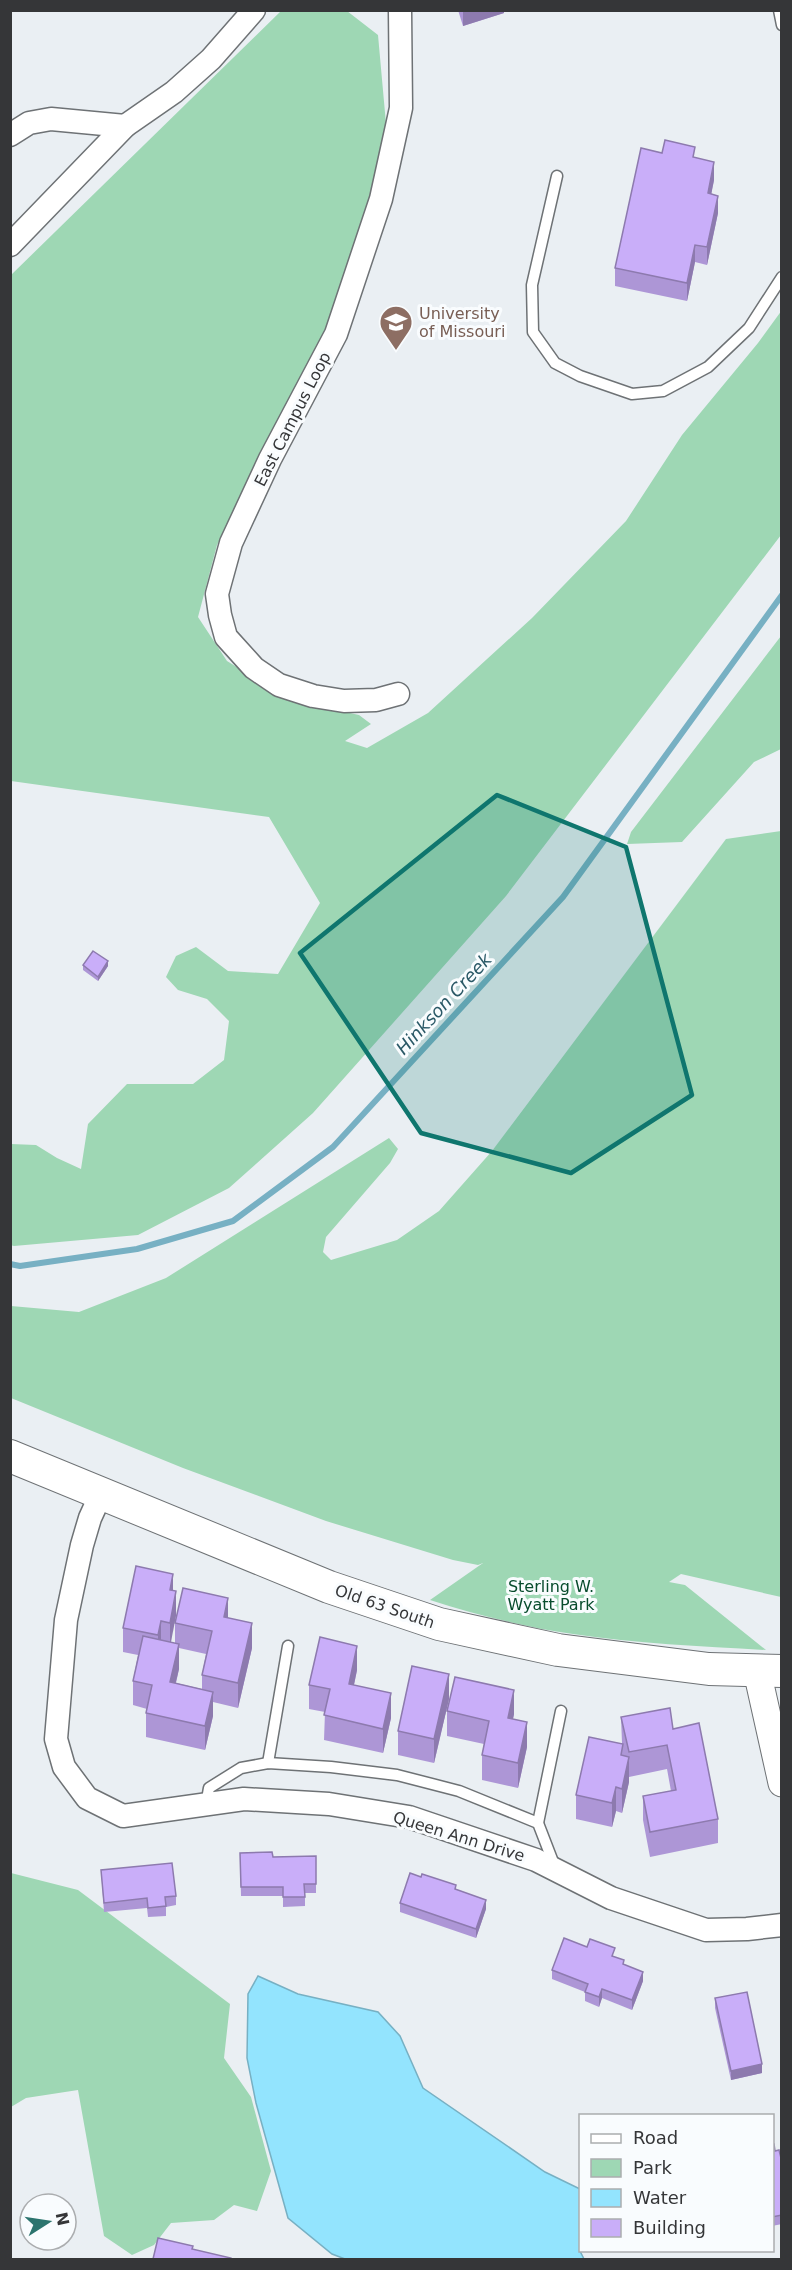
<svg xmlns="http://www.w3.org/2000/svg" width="792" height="2270" font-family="'DejaVu Sans',sans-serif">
<rect width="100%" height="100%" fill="#eaeff3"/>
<g fill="#9ed7b4">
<path d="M281,11h66l31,24 9,100 -56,196 -114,214 -19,72 29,44 63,39 69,15 12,9 -26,17 22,7 61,-35 104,-95 94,-97 56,-86 76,-92 24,-33 -1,225 -275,361 -193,217 -84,75 -91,47 -124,11 -4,-1 1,-101 25,1 21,13 24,11 7,-45 39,-40h66l31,-24 5,-39 -22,-22 -29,-9 -12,-13 10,-21 20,-9 32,24 50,3 42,-71 -51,-86 -258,-36 -1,-505z"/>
<path d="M781,636v113l-27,13 -72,80 -55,2 4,-12z"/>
<path d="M781,831v766l-100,-23 -12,8 16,3 81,65c-64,-4 -129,-6 -193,-16 -48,-7 -96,-19 -143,-34l53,-37 -5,2 -25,-5 -127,-39 -143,-53 -172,-70v-92l68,6 87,-34 223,-140 9,11 -8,14 -64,74 -3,15 8,8 66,-20 42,-29 53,-60 234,-312z"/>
<path d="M11,1873l67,17 152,114 -6,54 27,39 20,74 -14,40 -23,-6 -20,15 -43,3 -17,22 -22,10 -28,-19 -26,-146 -52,8 -15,9z"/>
</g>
<path fill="#93e4fe" stroke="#77b0c3" stroke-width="1.5" d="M258,1976l40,18 80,18 22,24 23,52 122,84 35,17v62l4,8h-239l-13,-5 -44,-36 -32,-115 -9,-45 1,-64z"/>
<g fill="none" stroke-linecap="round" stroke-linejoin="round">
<path stroke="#77b0c3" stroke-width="6" d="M10,1264l10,2 117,-17 96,-28 100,-74 230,-250 219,-302"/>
<defs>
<g id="service">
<path d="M779,10l3,15"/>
<path d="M557,176l-25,109 1,47 22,31 25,13 52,18 31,-3 45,-24 41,-39 33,-51"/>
<path d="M268,1763l20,-117"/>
<path d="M206,1805l3,-17 32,-20 27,-5 63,4 66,8 62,16 79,32 17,44"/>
<path d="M538,1823l23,-112"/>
</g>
<g id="minor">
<path d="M10,135l19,-12 22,-4 74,7"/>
<path d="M10,245l115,-119 49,-34 37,-33 43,-49"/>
<path d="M398,694l-22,6 -32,1 -31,-5 -34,-11 -25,-17 -28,-31 -6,-22 -3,-21 14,-51 39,-84 66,-125 45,-135 20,-91 -1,-98"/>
<path d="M101,1494l-11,24 -8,27 -16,75 -10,119 8,28 23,31 36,18 121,-17 85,5 80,13 127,43 75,38 95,32 41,-1 35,-4"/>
</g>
<path id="tertiary" d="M757,1671l25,112"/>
<path id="secondary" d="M10,1456l319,131 110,37 119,26 151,19 73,2"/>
</defs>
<use href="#service" stroke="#6e7275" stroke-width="13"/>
<use href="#minor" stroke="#6e7275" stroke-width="25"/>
<use href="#tertiary" stroke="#6e7275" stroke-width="29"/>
<use href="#secondary" stroke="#6e7275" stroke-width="34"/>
<use href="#service" stroke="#fff" stroke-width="10"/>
<use href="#minor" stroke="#fff" stroke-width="22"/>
<use href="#tertiary" stroke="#fff" stroke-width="27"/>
<use href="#secondary" stroke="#fff" stroke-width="32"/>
</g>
<g fill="#ad96d6" fill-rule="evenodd">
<path d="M458,10h46v3l-41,13z"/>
<path d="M662,153l33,5 19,22 -3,14 7,19 -11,52 -12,-3 -8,39 -72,-15v-18z"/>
<path d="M83,965l25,1 -10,15 -15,-11z"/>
<path d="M173,1574l-2,69 4,1v-21l53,-5 24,30 -14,60 -25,-6v14l-8,34 -59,-13v-24l1,-4 -14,-4v-24l5,-26 -15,-3v-24zM179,1648l27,6 -4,21v14l-26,-6 3,-14z"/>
<path d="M357,1670l-3,15 37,33 -8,35 -59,-13 1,-28 -16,-3v-24z"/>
<path d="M449,1699l-15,64 -36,-8v-24z"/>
<path d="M447,1711l67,3 -1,5 14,28 -9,41 -36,-8v-25l2,-11 -37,-8z"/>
<path d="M621,1717l52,12 45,90v24l-68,14 -7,-37v-24l28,-5 -4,-22 -38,8v5l-7,31 -6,-2 -4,16 -36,-8v-24l46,-52z"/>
<path d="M240,1853l33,4 43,-1v37h-11v13l-22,1v-11h-42z"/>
<path d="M101,1870l75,26v9l-10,2v9l-18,1 -1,-9 -43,4z"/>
<path d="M456,1890l30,19 -10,29 -76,-26v-9z"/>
<path d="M615,1957l28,24 -11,29 -30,-12 -3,9 -14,-6v-9l-33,-13v-9z"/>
<path d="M715,1998l47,75 -31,7 -16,-72z"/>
<path d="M772,2144l3,7 7,11v62l-10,2z"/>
</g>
<g fill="#8d7aae">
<path d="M463,10h41v3l-41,13z"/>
<path d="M714,162v18l-6,31v-18z"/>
<path d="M718,196v17l-11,52v-18z"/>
<path d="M695,245v17l-8,39v-18z"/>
<path d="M108,961v5l-10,15v-4z"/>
<path d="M173,1574v24l-3,-8z"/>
<path d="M176,1591v25l-6,31v-24z"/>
<path d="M228,1598v24l-4,-5z"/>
<path d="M161,1621v24l-3,14v-24z"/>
<path d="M252,1623v25l-14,60v-25z"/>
<path d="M179,1644v25l-9,37v-24z"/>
<path d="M357,1646v24l-8,38v-24z"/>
<path d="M449,1674v25l-15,64v-24z"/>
<path d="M514,1690v24l-6,28v-24z"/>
<path d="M213,1692v24l-8,34v-24z"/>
<path d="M391,1693v25l-8,35v-24z"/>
<path d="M527,1722v25l-9,41v-25z"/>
<path d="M629,1757v25l-7,31v-24z"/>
<path d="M616,1787v24l-4,16v-24z"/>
<path d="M486,1900v9l-10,29v-9z"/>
<path d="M643,1972v9l-11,29v-10z"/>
<path d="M602,1989v9l-3,9v-10z"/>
<path d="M762,2064v9l-31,7v-9z"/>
</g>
<g fill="#c9aef9" stroke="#8d7aae" stroke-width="1.5">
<path d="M665,140l30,7 -2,10 21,5 -6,31 10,3 -11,51 -12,-2 -8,38 -72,-15 26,-120 21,5z"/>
<path d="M93,951l15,10 -10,16 -15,-12z"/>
<path d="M136,1566l37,8 -3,16 6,1 -6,32 -9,-2 -3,14 -35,-7z"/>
<path d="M183,1588l45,10 -4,19 28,6 -14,60 -36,-8 10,-44 -37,-8z"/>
<path d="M143,1636l36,8 -9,38 43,10 -8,34 -59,-13 6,-28 -19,-4z"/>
<path d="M320,1637l37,9 -8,38 42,9 -8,36 -59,-14 6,-26 -21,-4z"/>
<path d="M412,1666l37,8 -15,65 -36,-8z"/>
<path d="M455,1677l59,13 -6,28 19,4 -9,41 -36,-8 7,-34 -42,-10z"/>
<path d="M670,1708l3,21 26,-6 19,96 -68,13 -7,-36 33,-6 -9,-45 -38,7 -8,-35z"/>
<path d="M589,1737l34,7 -2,11 8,2 -7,32 -6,-2 -4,16 -36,-8z"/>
<path d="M272,1852l1,5 43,-1v28h-12l1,13h-22v-10h-42l-1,-34z"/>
<path d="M172,1863l4,33 -11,1 1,9 -18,2 -1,-10 -43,5 -3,-33z"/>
<path d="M410,1873l11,4 1,-3 34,11 -1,4 31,11 -10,29 -76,-26z"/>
<path d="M564,1938l23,9 3,-8 25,9 -3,8 12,4 -1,4 20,8 -11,28 -30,-11 -3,8 -14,-5 3,-8 -36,-14z"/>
<path d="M747,1992l15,72 -31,7 -16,-73z"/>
<path d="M772,2144h2l1,7 4,-1 3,12v15h-1l1,38 -10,2z"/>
<path d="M158,2238l35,8 -1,3 39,9v1h-78z"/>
</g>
<path fill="#0f766e" fill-opacity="0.2" stroke="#0f766e" stroke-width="4.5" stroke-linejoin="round" d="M497,795l129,52 66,248 -121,78 -150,-40 -121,-180z"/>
<defs>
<symbol id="university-pin" viewBox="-11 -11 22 30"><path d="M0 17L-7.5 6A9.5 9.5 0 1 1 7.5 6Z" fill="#8d6e63" stroke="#f9fcfe"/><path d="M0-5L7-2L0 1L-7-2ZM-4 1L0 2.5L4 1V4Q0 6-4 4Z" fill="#fff"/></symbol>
</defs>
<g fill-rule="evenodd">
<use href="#university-pin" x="377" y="303" width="38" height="52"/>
</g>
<g text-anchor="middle" stroke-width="6" stroke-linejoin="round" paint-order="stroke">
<g font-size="16" fill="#785e54" stroke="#f9fcfe" text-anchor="start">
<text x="419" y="319">University<tspan x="419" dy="18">of Missouri</tspan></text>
</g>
<g font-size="16" fill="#353638" stroke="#f9fcfe">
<text transform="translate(292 419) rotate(-63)" y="6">East Campus Loop</text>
<text transform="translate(385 1606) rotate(19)" y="6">Old 63 South</text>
<text transform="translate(459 1836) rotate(17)" y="6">Queen Ann Drive</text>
</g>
<g font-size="16" fill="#084c2d" stroke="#f9fcfe">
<text x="551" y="1592">Sterling W.<tspan x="551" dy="18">Wyatt Park</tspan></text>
</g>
<g font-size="18" font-style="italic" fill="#2b5967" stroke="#f9fcfe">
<text transform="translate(444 1004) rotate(-47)" y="6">Hinkson Creek</text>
</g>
</g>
<rect width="792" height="2270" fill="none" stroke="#353638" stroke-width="24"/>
<rect x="579" y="2114" width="195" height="138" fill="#f9fcfe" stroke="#abadaf" stroke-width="1.5"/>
<rect x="591" y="2134" width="30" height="9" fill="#ffffff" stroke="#abadaf" stroke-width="1.5"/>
<text x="633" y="2144" font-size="18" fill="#353638">Road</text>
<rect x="591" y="2159" width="30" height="18" fill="#9ed7b4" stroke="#abadaf" stroke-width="1.5"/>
<text x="633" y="2174" font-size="18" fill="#353638">Park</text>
<rect x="591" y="2189" width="30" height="18" fill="#93e4fe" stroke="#abadaf" stroke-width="1.5"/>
<text x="633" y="2204" font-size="18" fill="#353638">Water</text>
<rect x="591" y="2219" width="30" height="18" fill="#c9aef9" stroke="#abadaf" stroke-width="1.5"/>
<text x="633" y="2234" font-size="18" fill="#353638">Building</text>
<g transform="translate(48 2222) rotate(78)"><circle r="28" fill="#f9fcfe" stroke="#abadaf" stroke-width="1.5"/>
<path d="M0-4.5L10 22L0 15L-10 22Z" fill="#2c746e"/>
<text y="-9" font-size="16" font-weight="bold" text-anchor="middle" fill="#353638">N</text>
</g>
</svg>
